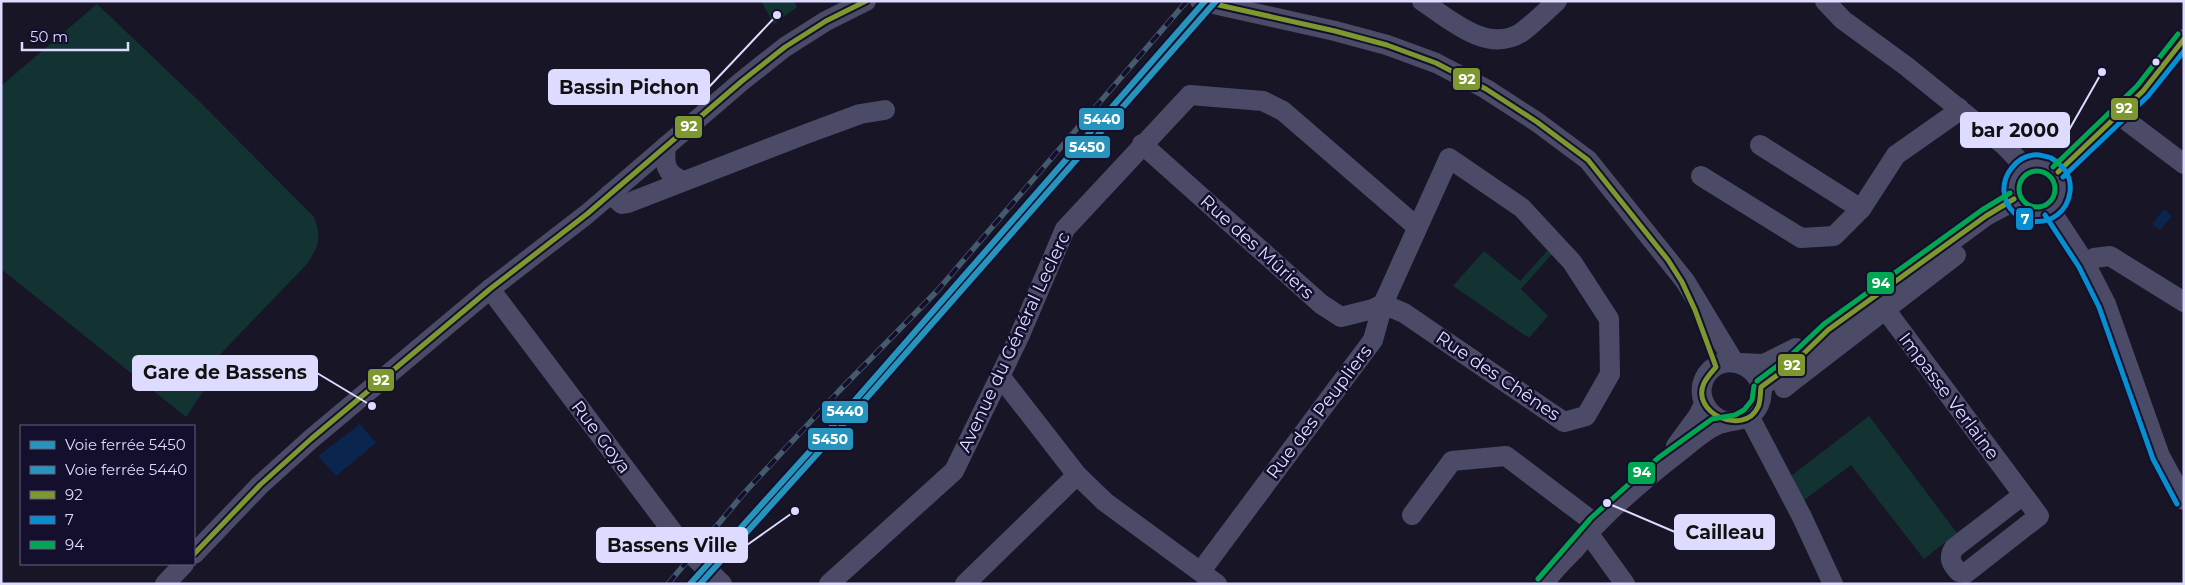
<svg xmlns="http://www.w3.org/2000/svg" width="2185" height="585" font-family="Montserrat,sans-serif">
<rect width="100%" height="100%" fill="#181526"/>
<g fill="#133232">
<path d="M761,1h33l3,6 -23,17z"/>
<path d="M97,4l102,97 115,116c8,22 5,29 -8,48l-100,104 7,8 -27,40 -185,-148v-183z"/>
<path d="M1549,249l4,4 -32,36 27,27 -19,22 -76,-52 31,-35 36,30z"/>
<path d="M1869,416l88,117 -33,26 -73,-94 -47,35 -13,-24z"/>
</g>
<g fill="#0a254e">
<path d="M2164,209l8,7 -12,14 -8,-6z"/>
<path d="M360,424l16,19 -40,33 -18,-20z"/>
</g>
<g fill="none" stroke-linecap="round" stroke-linejoin="round">
<g stroke="#4b4b67" stroke-width="20">
<path d="M1200,1l135,30 52,14 49,18 50,26 51,33 51,38 97,121 49,81"/>
<path d="M1422,1c27,18 66,54 100,31 12,-9 24,-21 35,-31"/>
<path d="M1825,1l18,19 63,46 99,80 19,20"/>
<path d="M2119,115l65,49"/>
<path d="M1142,144l179,160 20,13 32,-8 10,-5 21,9 160,109 22,-6 24,-42 -1,-55 -37,-57 -50,-54 -73,-50 -66,146 -10,36 -172,231"/>
<path d="M1760,145l101,64"/>
<path d="M666,146c-2,17 -1,28 17,35"/>
<circle cx="2038" cy="188" r="26"/>
<path d="M2058,172l85,-81 41,-52"/>
<path d="M1701,176l100,62 33,-2 27,-27 35,-54 57,-40 6,-7"/>
<path d="M610,194l12,10 6,-1 178,-69 54,-20 25,-4"/>
<path d="M2051,211l34,52 21,41 54,152 24,44"/>
<path d="M2085,263l9,-5 16,-2 74,46"/>
<path d="M490,289l195,259 37,36"/>
<path d="M1876,297l163,219 -73,57 -7,-1c-8,-8 -11,-14 -5,-24l69,-53"/>
<path d="M1739,363l25,1 32,-16"/>
<path d="M1794,363l5,13 157,-121"/>
<path d="M1000,376l77,99 28,27 112,82"/>
<path d="M1761,387l33,-24 34,-33 48,-33 110,-81 17,-9 11,-8"/>
<path d="M1784,388l15,-12"/>
<path d="M1749,416l53,101 31,67"/>
<path d="M1676,446l22,-30 6,-12"/>
<path d="M1412,515l40,-54 54,-5 90,68"/>
<path d="M1589,534l36,50"/>
<path d="M194,554l66,-69 51,-46 179,-150 97,-75 155,-133 43,-34 41,-26 40,-20"/>
<path d="M165,584l19,-20"/>
<path d="M829,584l125,-113 65,-134 46,-108 125,-134 73,6 20,10 134,116"/>
<path d="M965,584l112,-109"/>
<path d="M1544,584c8,-13 20,-24 30,-34 8,-9 15,-19 23,-26 26,-27 56,-52 86,-75 10,-8 22,-19 34,-24 16,-7 33,-1 42,-20 14,-32 -31,-59 -52,-31 -13,19 -1,42 19,48"/>
</g>
<defs>
<path id="rail" d="M668,584l77,-92 94,-101 98,-100 250,-290"/>
</defs>
<use href="#rail" stroke="#445b6f" stroke-width="5.5"/>
<use href="#rail" stroke="#130f2c" stroke-width="4" stroke-dasharray="11" stroke-linecap="butt"/>
<defs>
<g id="bus-1">
<path d="M1201,1l134,30 52,14 49,18 50,26 51,33 51,38 80,100 14,22 13,28 21,57c-4,5 -9,10 -12,16 -14,30 40,54 54,24 3,-6 2,-14 3,-20l33,-24 34,-33 158,-114 28,-17"/>
<path d="M2058,172l85,-81 41,-52"/>
<path d="M194,554l66,-69 51,-46 179,-150 97,-75 155,-133 43,-34 41,-26 40,-20"/>
</g>
<g id="bus-2">
<path d="M2048,157c-5,-1 -10,-3 -15,-2 -16,2 -30,19 -29,36 3,39 60,42 66,1 2,-16 -6,-26 -19,-34"/>
<path d="M2063,177l85,-81 36,-45"/>
<path d="M2045,215l34,52 20,40 54,152 24,45"/>
</g>
<g id="bus-3">
<path d="M2053,167l84,-81 41,-52"/>
<circle cx="2037" cy="189" r="18"/>
<path d="M1757,381l32,-24 35,-33 158,-114 28,-17"/>
<path d="M1538,579l53,-61 67,-60 54,-39 23,-4 9,-5 8,-10 2,-14"/>
</g>
</defs>
<use href="#bus-1" stroke="#130f2c" stroke-width="9"/>
<use href="#bus-2" stroke="#130f2c" stroke-width="9"/>
<use href="#bus-3" stroke="#130f2c" stroke-width="9"/>
<use href="#bus-1" stroke="#7c982e" stroke-width="5"/>
<use href="#bus-2" stroke="#0690d2" stroke-width="5"/>
<use href="#bus-3" stroke="#00a651" stroke-width="5"/>
<defs>
<path id="rail-1" d="M700,584l127,-141 389,-442"/>
<path id="rail-2" d="M690,584l131,-145 384,-438"/>
</defs>
<use href="#rail-1" stroke="#130f2c" stroke-width="10"/>
<use href="#rail-2" stroke="#130f2c" stroke-width="10"/>
<use href="#rail-1" stroke="#2694bd" stroke-width="6"/>
<use href="#rail-2" stroke="#2694bd" stroke-width="6"/>
</g>
<circle fill="#dddbff" stroke="#130f2c" stroke-width="2" cx="2156" cy="62" r="4.5"/>
<g text-anchor="middle" stroke-width="5" stroke-linejoin="round" paint-order="stroke">
<g font-size="18" fill="#dddbff" stroke="#130f2c">
<text transform="translate(1257 247) rotate(42)" y="6">Rue des Mûriers</text>
<text transform="translate(1014 342) rotate(-65)" y="6">Avenue du Général Leclerc</text>
<text transform="translate(1498 376) rotate(34)" y="6">Rue des Chênes</text>
<text transform="translate(1949 396) rotate(53)" y="6">Impasse Verlaine</text>
<text transform="translate(1319 412) rotate(-53)" y="6">Rue des Peupliers</text>
<text transform="translate(601 437) rotate(53)" y="6">Rue Goya</text>
</g>
</g>
<path fill="none" stroke="#dddbff" stroke-width="2" d="M777 15L709 87M2102 72L2069 130M372 406L317 373M1607 503L1675 532M795 511L747 545"/>
<g fill="#dddbff" stroke="#130f2c" stroke-width="2">
<circle cx="777" cy="15" r="5"/>
<circle cx="2102" cy="72" r="5"/>
<circle cx="372" cy="406" r="5"/>
<circle cx="1607" cy="503" r="5"/>
<circle cx="795" cy="511" r="5"/>
</g>
<g fill="#dddbff" stroke="#dddbff" stroke-width="2">
<rect x="549" y="70" width="160" height="34" rx="5"/>
<rect x="1961" y="113" width="108" height="34" rx="5"/>
<rect x="133" y="356" width="184" height="34" rx="5"/>
<rect x="1675" y="515" width="99" height="34" rx="5"/>
<rect x="597" y="528" width="150" height="34" rx="5"/>
</g>
<g font-size="19" text-anchor="middle" font-weight="bold" fill="#111">
<text x="629" y="94">Bassin Pichon</text>
<text x="2015" y="137">bar 2000</text>
<text x="225" y="379">Gare de Bassens</text>
<text x="1725" y="539">Cailleau</text>
<text x="672" y="552">Bassens Ville</text>
</g>
<g stroke="#130f2c" stroke-width="2">
<rect x="1452" y="67" width="29" height="24" rx="5" fill="#7c982e"/>
<rect x="2110" y="97" width="29" height="24" rx="5" fill="#7c982e"/>
<rect x="1078" y="107" width="47" height="24" rx="5" fill="#2694bd"/>
<rect x="674" y="115" width="29" height="24" rx="5" fill="#7c982e"/>
<rect x="1064" y="135" width="47" height="24" rx="5" fill="#2694bd"/>
<rect x="2015" y="207" width="19" height="24" rx="5" fill="#0690d2"/>
<rect x="1866" y="271" width="29" height="24" rx="5" fill="#00a651"/>
<rect x="1777" y="353" width="29" height="24" rx="5" fill="#7c982e"/>
<rect x="367" y="368" width="28" height="24" rx="5" fill="#7c982e"/>
<rect x="821" y="400" width="48" height="24" rx="5" fill="#2694bd"/>
<rect x="807" y="427" width="47" height="24" rx="5" fill="#2694bd"/>
<rect x="1627" y="461" width="29" height="24" rx="5" fill="#00a651"/>
</g>
<g font-size="14" text-anchor="middle" font-weight="bold" fill="#fff">
<text x="1467" y="84">92</text>
<text x="2124" y="113">92</text>
<text x="1102" y="124">5440</text>
<text x="689" y="131">92</text>
<text x="1087" y="152">5450</text>
<text x="2025" y="224">7</text>
<text x="1881" y="288">94</text>
<text x="1792" y="370">92</text>
<text x="381" y="385">92</text>
<text x="845" y="416">5440</text>
<text x="830" y="444">5450</text>
<text x="1642" y="477">94</text>
</g>
<rect width="2185" height="585" fill="none" stroke="#dddbff" stroke-width="5"/>
<rect x="20" y="425" width="175" height="140" fill="#130f2c" stroke="#646180"/>
<rect x="30" y="441" width="25" height="8" fill="#2694bd" stroke="#646180"/>
<text x="65" y="450" font-size="15" fill="#dddbff">Voie ferrée 5450</text>
<rect x="30" y="466" width="25" height="8" fill="#2694bd" stroke="#646180"/>
<text x="65" y="475" font-size="15" fill="#dddbff">Voie ferrée 5440</text>
<rect x="30" y="491" width="25" height="8" fill="#7c982e" stroke="#646180"/>
<text x="65" y="500" font-size="15" fill="#dddbff">92</text>
<rect x="30" y="516" width="25" height="8" fill="#0690d2" stroke="#646180"/>
<text x="65" y="525" font-size="15" fill="#dddbff">7</text>
<rect x="30" y="541" width="25" height="8" fill="#00a651" stroke="#646180"/>
<text x="65" y="550" font-size="15" fill="#dddbff">94</text>
<path d="M22 42v8h106v-8" fill="none" stroke="#dddbff" stroke-width="2.5"/>
<text x="30" y="42" font-size="15" fill="#dddbff" stroke="#130f2c" stroke-width="4" paint-order="stroke">50 m</text>
</svg>
